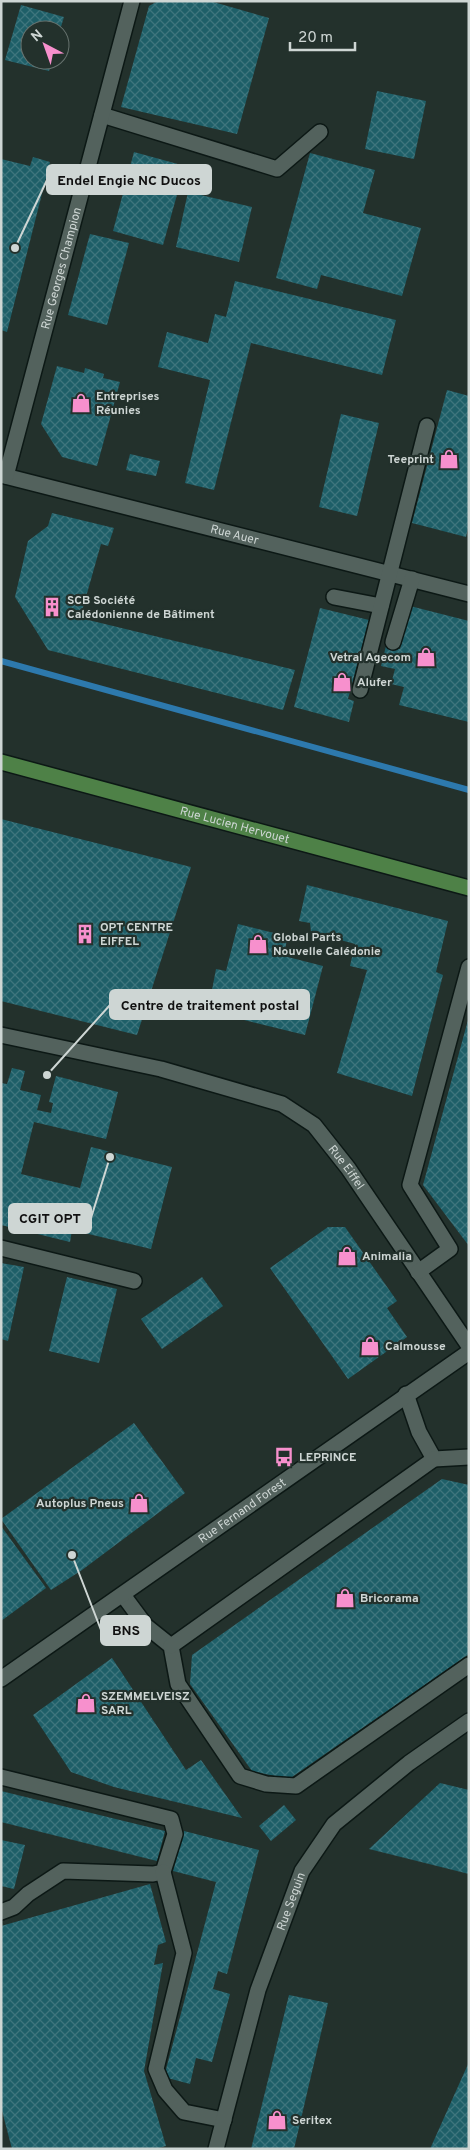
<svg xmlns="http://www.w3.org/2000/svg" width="470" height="2150" font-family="Overpass,sans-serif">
<defs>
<pattern id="building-cross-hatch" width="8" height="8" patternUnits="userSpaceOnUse" patternTransform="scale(1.25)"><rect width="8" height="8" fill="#1e5f68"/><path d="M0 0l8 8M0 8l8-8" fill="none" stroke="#3e757d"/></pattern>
</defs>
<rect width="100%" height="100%" fill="#23312c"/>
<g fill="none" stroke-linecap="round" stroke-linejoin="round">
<path stroke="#2d79ad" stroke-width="6" d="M1,661l468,129"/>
</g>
<g fill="url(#building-cross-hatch)">
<path d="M158,1h52l59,17 -32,116 -116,-27 28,-101z"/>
<path d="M21,5l43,12 -4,13h-30v30h22l-3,11 -44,-11z"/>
<path d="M377,91l49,10 -12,58 -49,-10z"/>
<path d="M134,152l51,14 -22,79 -50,-14z"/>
<path d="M310,153l65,17 -12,43 58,15 -19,68 -81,-21 -4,14 -41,-11z"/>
<path d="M33,157l17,5 -43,170 -6,-2v-171l29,7z"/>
<path d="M188,192l64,15 -13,55 -63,-15z"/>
<path d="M90,234l39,9 -22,82 -39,-10z"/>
<path d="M235,281l161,39 -14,55 -131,-32 -37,147 -29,-7 25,-103 -52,-13 9,-35 41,11 7,-29 11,3z"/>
<path d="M57,366l27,7 1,-5 19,6 -1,4 17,4 -23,84 -35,-9 -21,-33z"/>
<path d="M447,390l22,6v128l-3,13 -54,-14z"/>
<path d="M341,414l38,9 -22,93 -38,-9z"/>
<path d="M130,454l30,7 -4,15 -30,-6z"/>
<path d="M52,513l62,15 -6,18 -7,-2 -21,74 215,52 -12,40 -235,-60 -33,-53 13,-56 20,-15z"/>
<path d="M410,606l59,15v101l-70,-17 5,-18 -13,-3 4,-15 -14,-3 5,-20 14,3z"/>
<path d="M320,608l49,12 -21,79 6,2 -5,21 -55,-15z"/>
<path d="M1,819l190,48 -54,168 -136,-34z"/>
<path d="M307,885l141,36 -12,51 7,3 -31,121 -75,-23 30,-103 -17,-4 5,-22 -44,-12 -1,-9 -11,-2z"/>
<path d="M238,924l40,10 -1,4 10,1 -3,17 39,10 -18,69 -97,-24 8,-42 10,2z"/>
<path d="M468,1020h1v226l-46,-61z"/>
<path d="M12,1068l13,3 -5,19 21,5 -4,15 14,3 2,-10 -4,-1 7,-26 62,16 -12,47 -72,-17 -13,52 59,14 11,-41 81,20 -21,82 -79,-19 -2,12 -69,-17v-142l6,1z"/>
<path d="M328,1227h17l52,74 -10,7 20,29 -59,42 -78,-111z"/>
<path d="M1,1263l23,4 -16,74 -7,-2z"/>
<path d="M67,1277l50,12 -18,74 -50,-12z"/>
<path d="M202,1277l21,29 -61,43 -21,-30z"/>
<path d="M134,1423l51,70 -103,77 -31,20 -50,-71z"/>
<path d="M442,1479l27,6v169l-180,125 -37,-8 -62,-87 2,-29z"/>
<path d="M1,1526l45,62 -45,33z"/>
<path d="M112,1658l74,112 15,-10 41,58 -128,-31 -43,-15 -38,-57z"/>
<path d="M440,1783l29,7v84l-100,-25z"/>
<path d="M1,1791l164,40 -8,30 -156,-39z"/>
<path d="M284,1805l12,15 -25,21 -12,-15z"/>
<path d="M184,1831l75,19 -32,124 -9,-3 -5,18 17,5 -18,68 -16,-4 -6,26 -26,-7 52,-195 -43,-11z"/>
<path d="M1,1840l24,5 -11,44 -13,-3z"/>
<path d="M150,1884l16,58 -8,3 -4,20 9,-2 -19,108 22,75 -11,3h-143l-11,-42v-181z"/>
<path d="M289,1995l39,8 -34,146h-43z"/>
<path d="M469,2062v87h-39z"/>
</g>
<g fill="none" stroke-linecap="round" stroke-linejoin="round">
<defs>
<g id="minor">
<path d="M102,115l175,54 43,-37"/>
<path id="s1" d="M1,475l468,119"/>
<path id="s2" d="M6,476l126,-475"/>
<path d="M334,597l47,9"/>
<path d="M393,642l19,-63"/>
<path d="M360,690l67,-264"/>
<path id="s3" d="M1,1035l160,34 121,35 32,21 34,43 121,178"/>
<path d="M1,1248l133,33"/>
<path d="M418,1272l32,-23 -40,-64 59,-218"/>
<path d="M406,1394l13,38 15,27 35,-2"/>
<path d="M123,1595l23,31 25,20 7,38 62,92 26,8 30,2 173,-121"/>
<path d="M171,1646l263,-187"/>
<path id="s4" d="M1,1679l468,-327"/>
<path d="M1,1777l170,42 4,15 -12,38 -10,2 -90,-3 -35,23 -14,13 -13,5"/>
<path d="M163,1872l21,81 -28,116 9,21 19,22 40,8"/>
<path id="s5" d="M216,2149l42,-159 44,-119 32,-47 75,-61 60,-42"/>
</g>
<g id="major">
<path id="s6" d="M1,762l468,126"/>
</g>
</defs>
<use href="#minor" stroke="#0c1815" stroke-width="18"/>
<use href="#major" stroke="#0c1815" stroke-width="18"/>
<use href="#minor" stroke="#53625d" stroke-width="15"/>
<use href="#major" stroke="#4e8147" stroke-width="15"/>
</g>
<defs>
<symbol id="shop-bare" viewBox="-9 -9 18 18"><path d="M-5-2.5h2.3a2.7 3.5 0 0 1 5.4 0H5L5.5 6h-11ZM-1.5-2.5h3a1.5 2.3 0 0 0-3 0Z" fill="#f790cd" stroke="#23312c" stroke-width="2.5" paint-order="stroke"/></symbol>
<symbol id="building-bare" viewBox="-9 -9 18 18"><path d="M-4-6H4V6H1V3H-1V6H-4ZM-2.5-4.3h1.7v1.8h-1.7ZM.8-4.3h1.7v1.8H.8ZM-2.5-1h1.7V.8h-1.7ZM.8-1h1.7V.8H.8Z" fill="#f790cd" stroke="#23312c" stroke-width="2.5" paint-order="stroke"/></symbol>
<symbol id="bus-bare" viewBox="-9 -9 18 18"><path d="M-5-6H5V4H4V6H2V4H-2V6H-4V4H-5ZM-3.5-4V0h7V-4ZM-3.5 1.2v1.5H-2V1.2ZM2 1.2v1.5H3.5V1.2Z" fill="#f790cd" stroke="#23312c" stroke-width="2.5" paint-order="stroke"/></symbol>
</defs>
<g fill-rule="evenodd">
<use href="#shop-bare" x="67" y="389" width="28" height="28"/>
<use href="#shop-bare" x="435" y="445" width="28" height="28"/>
<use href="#building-bare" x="38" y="593" width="28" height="28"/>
<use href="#shop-bare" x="412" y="643" width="28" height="28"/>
<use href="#shop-bare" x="328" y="668" width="28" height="28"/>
<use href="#building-bare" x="71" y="920" width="28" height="28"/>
<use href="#shop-bare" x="244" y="930" width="28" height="28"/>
<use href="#shop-bare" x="333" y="1242" width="28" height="28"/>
<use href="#shop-bare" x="356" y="1332" width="28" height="28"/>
<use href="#bus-bare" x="270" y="1443" width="28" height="28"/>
<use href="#shop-bare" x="125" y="1489" width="28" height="28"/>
<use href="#shop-bare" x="331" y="1584" width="28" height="28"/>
<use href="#shop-bare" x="72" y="1689" width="28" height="28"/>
<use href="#shop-bare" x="263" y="2106" width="28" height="28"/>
</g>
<g text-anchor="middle" stroke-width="4.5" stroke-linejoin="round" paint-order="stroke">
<g font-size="12" fill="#ced6d4" stroke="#23312c">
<text dy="4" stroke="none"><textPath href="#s2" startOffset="215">Rue Georges Champion</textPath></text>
<text dy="4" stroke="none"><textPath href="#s1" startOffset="241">Rue Auer</textPath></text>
<text dy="4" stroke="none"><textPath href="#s6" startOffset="242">Rue Lucien Hervouet</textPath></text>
<text dy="4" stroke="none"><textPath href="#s3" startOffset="381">Rue Eiffel</textPath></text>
<text dy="4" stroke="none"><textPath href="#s4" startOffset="294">Rue Fernand Forest</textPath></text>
<text dy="4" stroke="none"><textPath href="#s5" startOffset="259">Rue Seguin</textPath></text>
</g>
<g font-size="12" font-weight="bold" fill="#ced6d4" stroke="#23312c" text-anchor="start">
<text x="96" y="400">Entreprises<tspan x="96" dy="14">Réunies</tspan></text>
<text x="434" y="463" text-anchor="end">Teeprint</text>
<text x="67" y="604">SCB Société<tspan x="67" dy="14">Calédonienne de Bâtiment</tspan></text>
<text x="411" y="661" text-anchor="end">Vetral Agecom</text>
<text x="357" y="686">Alufer</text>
<text x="100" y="931">OPT CENTRE<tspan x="100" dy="14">EIFFEL</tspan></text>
<text x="273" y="941">Global Parts<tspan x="273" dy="14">Nouvelle Calédonie</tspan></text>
<text x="362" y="1260">Animalia</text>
<text x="385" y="1350">Calmousse</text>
<text x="299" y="1461">LEPRINCE</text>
<text x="124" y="1507" text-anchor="end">Autoplus Pneus</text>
<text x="360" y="1602">Bricorama</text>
<text x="101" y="1700">SZEMMELVEISZ<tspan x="101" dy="14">SARL</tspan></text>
<text x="292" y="2124">Seritex</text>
</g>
</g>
<path fill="none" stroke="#ced6d4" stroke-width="2" d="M15 248L47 180M47 1075L110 1005M110 1157L91 1218M72 1555L101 1630"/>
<g fill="#ced6d4" stroke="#23312c" stroke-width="2">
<circle cx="15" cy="248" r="5"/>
<circle cx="47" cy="1075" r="5"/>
<circle cx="110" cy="1157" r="5"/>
<circle cx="72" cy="1555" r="5"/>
</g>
<g fill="#ced6d4" stroke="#ced6d4" stroke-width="2">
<rect x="47" y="165" width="164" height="29" rx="5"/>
<rect x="110" y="990" width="199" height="29" rx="5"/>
<rect x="9" y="1204" width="82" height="29" rx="5"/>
<rect x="101" y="1616" width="49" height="29" rx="5"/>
</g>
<g font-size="14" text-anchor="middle" font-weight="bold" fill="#111">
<text x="129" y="185">Endel Engie NC Ducos</text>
<text x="210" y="1010">Centre de traitement postal</text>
<text x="50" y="1223">CGIT OPT</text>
<text x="126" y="1635">BNS</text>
</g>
<rect width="470" height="2150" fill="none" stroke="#ced6d4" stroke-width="5"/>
<g transform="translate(45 45) rotate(319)"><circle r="24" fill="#23312c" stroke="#67736f"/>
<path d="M0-4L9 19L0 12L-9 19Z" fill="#f790cd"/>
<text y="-8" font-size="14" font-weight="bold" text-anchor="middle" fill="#ced6d4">N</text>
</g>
<path d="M290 42v8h65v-8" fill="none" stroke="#ced6d4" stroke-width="2.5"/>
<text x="298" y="42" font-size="15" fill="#ced6d4" stroke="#23312c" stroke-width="4" paint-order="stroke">20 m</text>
</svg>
